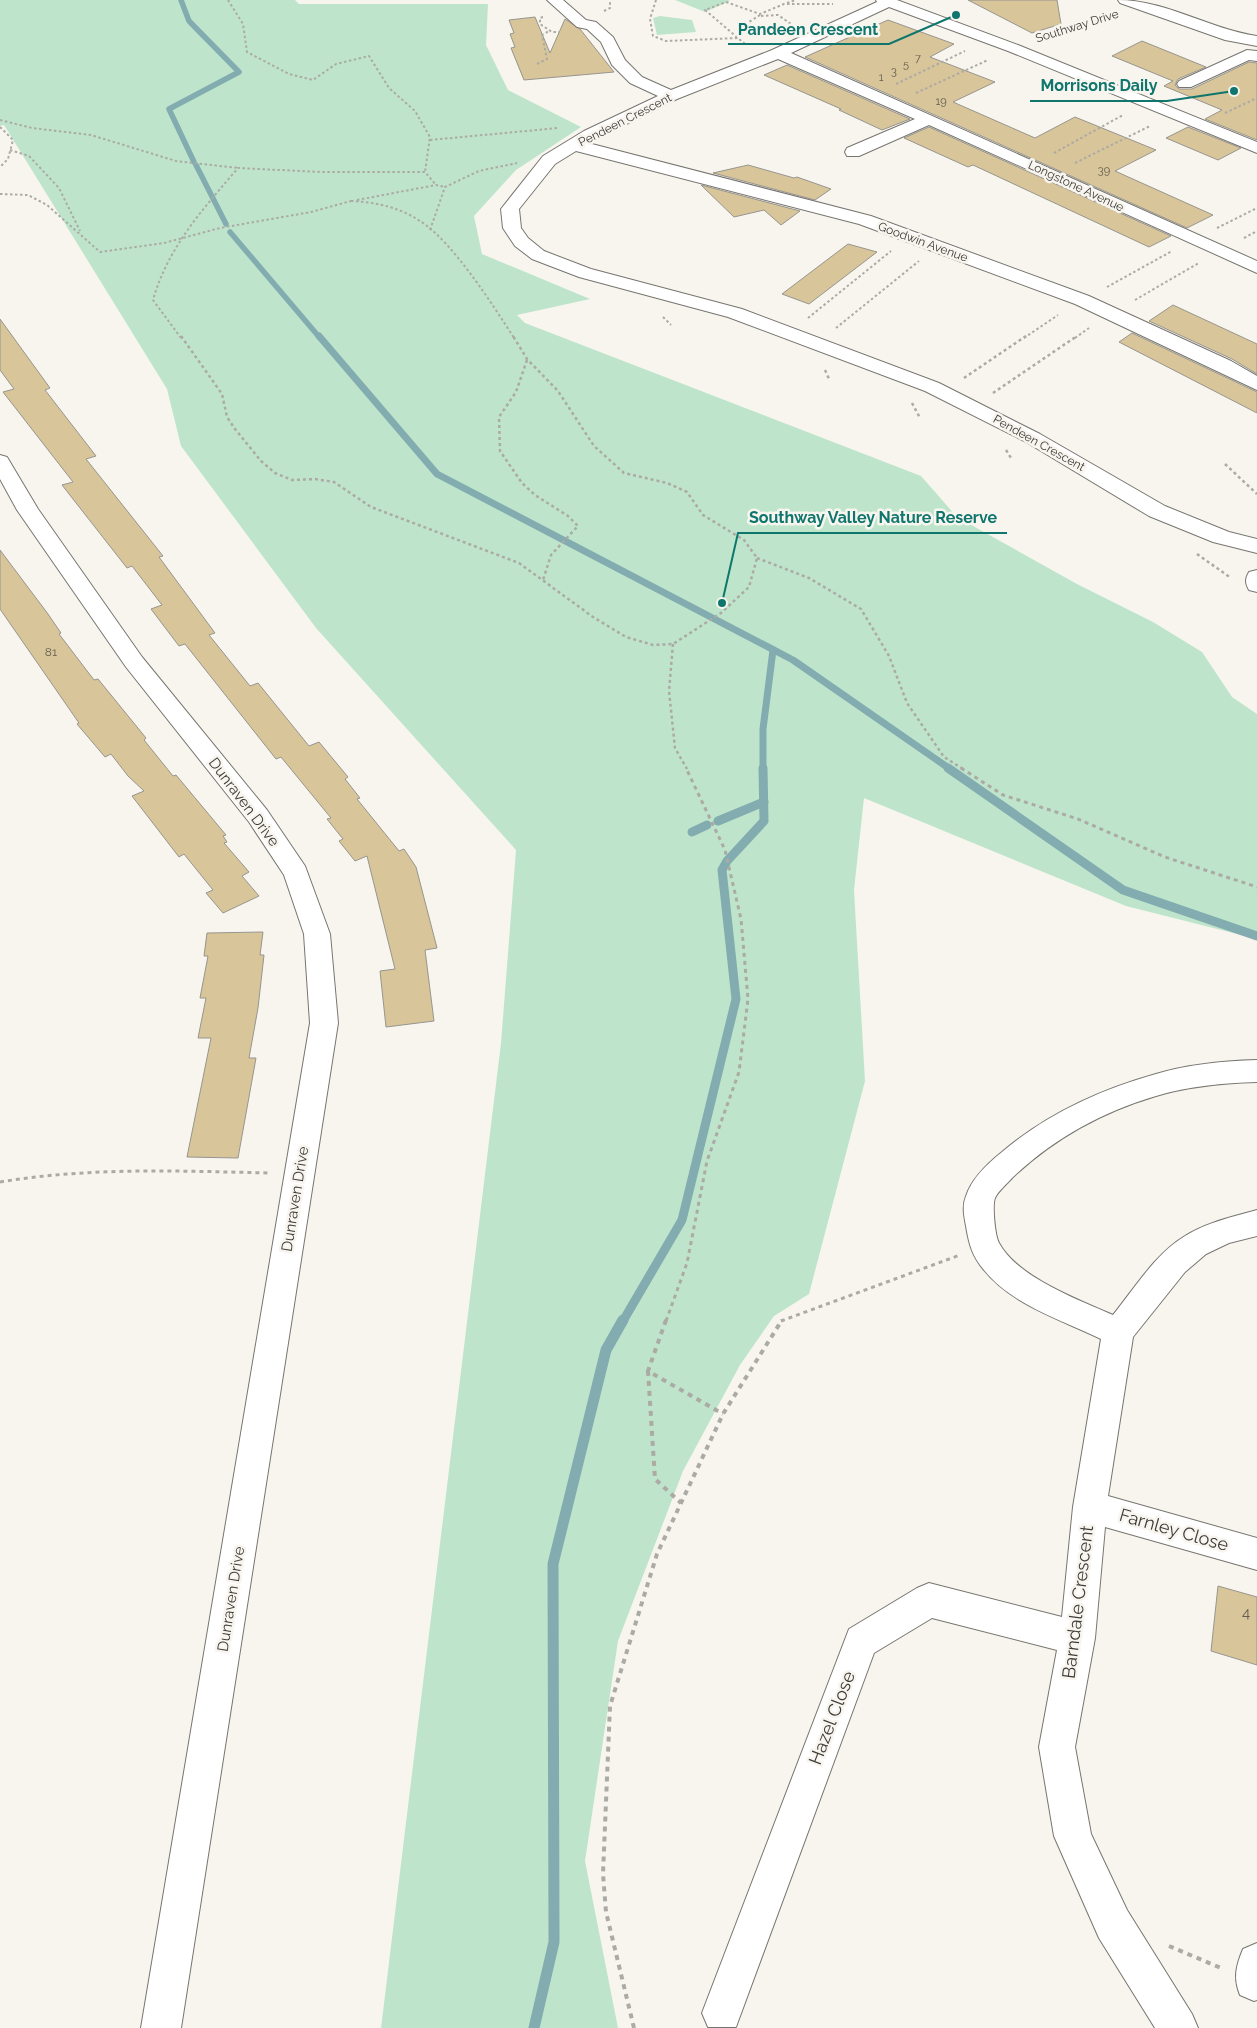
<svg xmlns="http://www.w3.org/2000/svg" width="1257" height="2028" font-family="Raleway,sans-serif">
<rect width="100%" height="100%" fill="#f8f5ef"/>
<g fill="#bee5cb">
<path d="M0,0h295l4,4h189l-2,41 22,45 73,37 -65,43 -42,46 8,38 108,45 -73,16 8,8 396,153 36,41 120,67 76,38 49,30 30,45 25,17v225l-131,-33 -262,-108 -10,92 11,191 -56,213 -35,22 -34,49 -57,106 -65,170 -33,220 33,167h-237l120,-985 15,-193 -200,-222 -135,-182 -14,-57 -163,-264 -4,1z"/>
<path d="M675,0h53l2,1 -25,11z"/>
<path d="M660,16l32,4 4,12 -39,3 -4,-17z"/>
</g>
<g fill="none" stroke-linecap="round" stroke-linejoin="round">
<g stroke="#83acb0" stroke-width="5.5">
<path d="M181,0l8,21 50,51 -70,37 25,53"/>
<path d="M196,165l30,59"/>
<path d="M230,232l90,106"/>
</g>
<g stroke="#83acb0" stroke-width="7">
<path d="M319,336l118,138 356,186 157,109"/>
<path d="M763,769v-40l10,-79"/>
</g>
<g stroke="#83acb0" stroke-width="9">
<path d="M948,768l175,122 134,46"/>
<path d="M718,821l46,-19"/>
<path d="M692,832l15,-7"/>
<path d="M623,1321l59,-101 54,-221 -14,-129 5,-9 37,-40 -1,-53"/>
</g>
<path stroke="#83acb0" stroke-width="11" d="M534,2028l20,-86 -1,-378 53,-214 17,-30"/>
</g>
<g fill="#d8c599" stroke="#97958f">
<path d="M968,0h89l4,24 -29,9z"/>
<path d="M535,17l15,36 15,-34 15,10 34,43 -90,8 -13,-32 4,-1 -5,-13 4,-1 -5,-13z"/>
<path d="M888,20l66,24 -24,13 65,25 -42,20 82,36 40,-21 81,33 -41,21 98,44 -26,13 -382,-171z"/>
<path d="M1142,41l64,26 -28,12 -3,6 4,4h13l57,-27 8,1v77l-52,-21 17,-9 -58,-24 9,-5 -61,-25z"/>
<path d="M787,65l123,54 -28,11 -43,-20 2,-1 -77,-34z"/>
<path d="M929,127l242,109 -22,11 -176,-82 -5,2 -64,-29z"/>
<path d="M1188,127l53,21 -23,12 -52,-22z"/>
<path d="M748,165l46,13 3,-1 34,12 -16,11 -102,-27z"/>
<path d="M701,185l99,26 -19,14 -17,-15 -30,7z"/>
<path d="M848,244l29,8 -68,52 -27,-10z"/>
<path d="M1173,305l84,39v30l-25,-15 -83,-38z"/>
<path d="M0,319l50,69 -5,2 51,66 -10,3 77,97 -4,1 56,76 -6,2 41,51 8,-3 51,63 10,-4 29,35 -3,2 15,19 -3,1 42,52 5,-2 12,18 21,81 -12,2 9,71 -48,6 -6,-56 15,-2 -28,-113 -12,5 -16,-20 4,-2 -16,-20 4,-1 -50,-61 -5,2 -91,-115 -6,2 -28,-37 11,-4 -30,-39 -5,2 -65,-83 11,-3 -70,-90 11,-3 -14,-19z"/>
<path d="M1132,333l125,59v21l-138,-71z"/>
<path d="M0,550l48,64 13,19 -2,1 35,46 4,-1 48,59 -2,2 29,36 3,-1 50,60 -3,1 4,6 -3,1 25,29 -7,4 17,20 -36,17 -17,-20 7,-3 -29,-36 -5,3 -47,-61 12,-5 -16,-15 -17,-22 -6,3 -28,-33 2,-1 -79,-114z"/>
<path d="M263,932l-3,23h4l-6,53 -9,50h7l-18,100 -51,-1 24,-119h-13l8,-40h-6l8,-42h-4l3,-23z"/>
<path d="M1218,1586l39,11v68l-46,-14z"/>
</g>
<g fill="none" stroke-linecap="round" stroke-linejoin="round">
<defs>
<g id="minor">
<path d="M547,0h16l23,20 10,2 17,15 12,23 17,17 29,13 101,-40 105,-48 -1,-2h21l121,45 239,97v11l-249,-102 -119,-44 -98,46 466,208v12l-328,-148 -70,31h-12l-2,-4 2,-4 68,-29 -137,-60 -101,40 -89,44 283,73 218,80 142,65 26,15v14l-182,-86 -216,-80 -283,-73 -21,13 -36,45 2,19 7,10 16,13 47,18 151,40 197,74 101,51 125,72 64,26 28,7v14l-44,-11 -64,-26 -123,-74 -101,-51 -197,-74 -149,-40 -47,-18 -17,-13 -12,-18 -2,-19 42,-53 41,-25 74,-35 -28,-13 -18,-18 -11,-23 -14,-13 -10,-2z"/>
<path d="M1118,0c48,0 91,29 139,36v10l-32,-6 -105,-37z"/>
<path d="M1247,50l10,1v10l-8,-1 -58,27h-12l-2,-3 2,-3z"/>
<path d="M0,455l7,2 31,52 104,148 125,153 38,56 25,68 8,89 -157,1005h-40l169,-1005 -6,-89 -20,-59 -35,-53 -123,-155 -109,-157 -17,-31z"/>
<path d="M1257,570v22l-8,-2c-4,-7 -4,-11 0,-18z"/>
<path d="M1257,1060v22c-34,1 -68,4 -101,14 -54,16 -103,43 -144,82 -5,6 -14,13 -17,20 -3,8 0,38 4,45 18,34 80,57 114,72 21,-26 43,-62 72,-79 22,-14 48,-19 72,-26v26l-28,7 -23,11 -21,18 -52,65 -25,159 149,42v32l-152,-43 -10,111 -20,109 16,87 36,76 65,104 6,14h-43l-56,-90 -45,-102 -15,-89 18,-97 -125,-32 -58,35 -138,374h-28l-6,-14 147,-384 68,-41 12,-5 133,34 11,-110 28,-168c-39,-19 -89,-34 -117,-69 -12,-14 -15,-26 -18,-44 -2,-10 -4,-20 0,-30 6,-18 21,-32 36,-44 45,-38 97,-62 154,-78 33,-10 67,-13 101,-14z"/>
<path d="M1257,1943v57l-3,1 -14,-6c-7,-17 -4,-29 3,-46z"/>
</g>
</defs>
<use href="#minor" stroke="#77756f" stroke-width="2"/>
<g stroke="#acaaa5" stroke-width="2" stroke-dasharray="2.5 2.5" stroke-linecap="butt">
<path d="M228,0l15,24 4,28 42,22 24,6 23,-16 33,-8 20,32 26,23 15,26 -5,35"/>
<path d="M656,0l-6,19 3,17 13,5 72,-3"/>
<path d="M787,3l9,-3"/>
<path d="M604,11l6,-3v-8"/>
<path d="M760,15l-11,7 2,6 16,6"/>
<path d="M761,16l17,-1 13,9"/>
<path d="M543,17l-3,1v6l12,8h8"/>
<path d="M1042,37l70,-21"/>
<path d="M745,44l-40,-34 21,-8 34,12 24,-10h49"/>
<path d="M537,64l10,-5 -5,-24 7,-4"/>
<path d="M896,84l69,-33"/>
<path d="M916,93l72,-33"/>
<path d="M1225,113l32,-15"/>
<path d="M0,120l32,8 59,7 85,26 62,7"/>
<path d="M0,127l13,13 -5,19 -8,8"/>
<path d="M430,140l128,-12"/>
<path d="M10,150l19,6 30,32 21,43"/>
<path d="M1054,153l69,-38"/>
<path d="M1075,163l75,-37"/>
<path d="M0,194l28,1 19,10 53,47 64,-9 56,-15 91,-16 40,-11"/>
<path d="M357,200l79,-15 9,2"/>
<path d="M351,201c24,1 48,6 69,20 32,20 73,84 94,117"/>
<path d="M1217,228l40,-20"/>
<path d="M430,230l15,-43 34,-16 38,-8"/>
<path d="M1244,238l13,-7"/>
<path d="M1107,287l65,-36"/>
<path d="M1135,300l64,-37"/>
<path d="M663,317l8,8"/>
<path d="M808,318l83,-67"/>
<path d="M836,328l83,-67"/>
<path d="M181,338l-28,-38c15,-53 50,-91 85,-132l84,4h103l11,13"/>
<path d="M1024,338l34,-23"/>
<path d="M1075,338l14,-10"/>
</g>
<g stroke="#acaaa5" stroke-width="2.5" stroke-dasharray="3 3" stroke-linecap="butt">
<path d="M181,336l41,58 5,23 8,12 26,32 14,12 17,7 23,-1 19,3 37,25 148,56 74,54 33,20 27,8 20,-1 48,-31 28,-26 8,-29 -13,-18 -41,-25 -16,-23 -20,-9 -43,-10 -30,-27 -36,-55 -31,-32 -14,-23"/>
<path d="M527,360l-11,32 -17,25 1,34 22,32 13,12 33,21 10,10 -27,29 -8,25"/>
<path d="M825,370l5,11"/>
<path d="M964,378l62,-42"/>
<path d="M993,393l84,-57"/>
<path d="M912,403l8,15"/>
<path d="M1006,450l5,8"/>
<path d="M1225,464l32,30"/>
<path d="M1197,554l34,24"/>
<path d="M757,558l52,20 52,31 28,47 18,47 37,54 19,12"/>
<path d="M673,644l-4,47 6,57 12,21"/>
</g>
<g stroke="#acaaa5" stroke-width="3" stroke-dasharray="4 4" stroke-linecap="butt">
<path d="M961,768l42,27 75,24 87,38 92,30"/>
<path d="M0,1182c90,-15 180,-11 271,-9"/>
<path d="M666,1321l21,-58 20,-102 32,-89 9,-73 -7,-80 -16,-69 -39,-82"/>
<path d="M781,1321l179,-66"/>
</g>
<g stroke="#acaaa5" stroke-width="4" stroke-dasharray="5 5" stroke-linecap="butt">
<path d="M666,1320l-18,51 75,43"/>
<path d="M648,1371l7,108 26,24"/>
<path d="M1169,1946l52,22"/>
<path d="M634,2028l-28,-116 -3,-38 7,-168 47,-152 66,-140 59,-94"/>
</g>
<use href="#minor" fill="#fff" fill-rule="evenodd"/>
</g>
<g text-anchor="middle" stroke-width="5" stroke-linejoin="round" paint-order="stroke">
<g font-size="11" fill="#635e50">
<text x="918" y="62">7</text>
<text x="906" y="68">5</text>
<text x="894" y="75">3</text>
<text x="881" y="81">1</text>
<text x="941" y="105">19</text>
<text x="1104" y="174">39</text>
</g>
<g font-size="12" fill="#3c3b38" stroke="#f8f5ef">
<text transform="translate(1077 26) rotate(-17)" y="4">Southway Drive</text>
<text transform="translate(625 120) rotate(-27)" y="4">Pendeen Crescent</text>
<text transform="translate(1076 186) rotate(25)" y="4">Longstone Avenue</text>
<text transform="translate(923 242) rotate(20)" y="4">Goodwin Avenue</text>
<text transform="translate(1039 443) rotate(29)" y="4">Pendeen Crescent</text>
</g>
<g font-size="12" fill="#635e50">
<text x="51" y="656">81</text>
</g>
<g font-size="15" fill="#3c3b38" stroke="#f8f5ef">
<text transform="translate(244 802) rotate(53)" y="5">Dunraven Drive</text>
<text transform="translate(295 1199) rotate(-81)" y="5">Dunraven Drive</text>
<text transform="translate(231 1599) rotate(-81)" y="5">Dunraven Drive</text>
</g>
<g font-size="15" fill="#635e50">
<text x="1246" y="1618">4</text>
</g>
<g font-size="18" fill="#3c3b38" stroke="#f8f5ef">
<text transform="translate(1174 1530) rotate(16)" y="6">Farnley Close</text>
<text transform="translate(1078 1602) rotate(-83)" y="6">Barndale Crescent</text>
<text transform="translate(832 1718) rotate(-69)" y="6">Hazel Close</text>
</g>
</g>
<path fill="none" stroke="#0f766e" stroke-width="2" d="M956 15L889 44H728M1234 91L1167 101H1030M722 603L738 533H1007"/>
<g fill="#0f766e" stroke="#f8f5ef" stroke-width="2">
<circle cx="956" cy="15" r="5"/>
<circle cx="1234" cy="91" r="5"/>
<circle cx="722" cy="603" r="5"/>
</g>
<g font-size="16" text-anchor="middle" font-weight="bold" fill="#0f766e" stroke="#f8f5ef" stroke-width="5" stroke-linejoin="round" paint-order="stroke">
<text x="808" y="35">Pandeen Crescent</text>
<text x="1099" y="91">Morrisons Daily</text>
<text x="873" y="523">Southway Valley Nature Reserve</text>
</g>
</svg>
